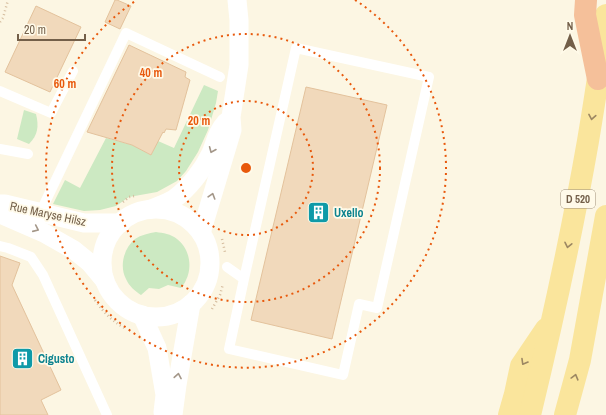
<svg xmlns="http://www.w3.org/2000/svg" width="606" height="415" font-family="'Archivo Narrow',sans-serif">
<rect width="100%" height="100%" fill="#fcf6e3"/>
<g fill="#cce9c2">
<path d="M204,85l14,6 -2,12 -8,27 -10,22 -12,19 -9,10 -20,11 -28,5 -13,9 -16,4 -16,1 -31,-7 12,-24 15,8 26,-50 26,7 19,10 7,-14 16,7z"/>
<path d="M24,110l12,4c3,12 2,21 -7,30l-12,-5z"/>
<path d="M156,232c7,1 15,2 21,7 12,9 16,27 9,41 -1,3 -3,5 -5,8l-13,-3 -9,4 -10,-1 -8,7c-6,-4 -12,-9 -15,-16 -7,-13 -2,-31 9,-40 6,-4 14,-6 21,-7z"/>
</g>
<g fill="#f1d9bb" stroke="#e3c29c">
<path d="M115,0h2l14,6 -11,23 -15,-7z"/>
<path d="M36,6l45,21 -31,65 -45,-20z"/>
<path d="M129,45l57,27 -1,5 5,3 -14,50 -10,-1 -2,4 -1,-1 -12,23 -19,-10 -45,-13z"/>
<path d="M306,87l81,18 -55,234 -81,-19z"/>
<path d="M0,256l20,7 -8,22 49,105 -20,10 7,15h-48z"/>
</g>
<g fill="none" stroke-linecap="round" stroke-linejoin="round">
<g stroke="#d5bc9e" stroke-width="2.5" stroke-dasharray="1 3" stroke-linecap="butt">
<path d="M0,22l3,-4 5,-18"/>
<path d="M123,202l6,-5 5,-1"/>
<path d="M222,239l3,13"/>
<path d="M95,300c10,14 15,19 29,28"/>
<path d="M212,309l8,-14 3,-11"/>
</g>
<g stroke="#fff" stroke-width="10">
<path d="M0,91l51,22 22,-42"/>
<path d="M0,149l28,5"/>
<path d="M40,213l86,-180 94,44"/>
<path d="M0,246l8,2 23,9 12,18 64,140"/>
<path d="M227,267l17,12 -15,70 114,26 16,-71 18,4 52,-231 -133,-29 -52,231"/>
</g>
<g stroke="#fff" stroke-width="19">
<path d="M0,204h5l79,19h37"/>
<path d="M151,209c7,-3 16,-6 23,-10 15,-11 29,-29 37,-46 5,-12 6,-21 15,-31"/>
<circle cx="156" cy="263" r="54"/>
<path d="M0,214l44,19 30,17 16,13 15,18"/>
<path d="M201,233l31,-103 -1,-13 8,-52v-45l-2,-20"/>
<path d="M142,315l15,33 8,47 -2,17"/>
<path d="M173,415l4,-30 14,-81"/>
</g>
<g stroke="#fae59c" stroke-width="22">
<path d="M509,415l6,-21 6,-28 25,-37"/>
<path d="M530,415c22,-91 42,-182 58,-274 7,-42 14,-84 18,-126"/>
<path d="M565,415l15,-55 26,-144"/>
</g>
<path stroke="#f5c09a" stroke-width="22" d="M586,0l-1,15 13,64"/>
</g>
<defs><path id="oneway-chevron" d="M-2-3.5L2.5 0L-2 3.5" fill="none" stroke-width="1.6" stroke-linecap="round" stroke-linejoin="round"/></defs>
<g stroke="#9c8762">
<use href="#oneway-chevron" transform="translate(592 117) rotate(100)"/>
<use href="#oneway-chevron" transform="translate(568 245) rotate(102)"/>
<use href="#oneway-chevron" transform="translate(524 362) rotate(120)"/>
<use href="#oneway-chevron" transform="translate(575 377) rotate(-75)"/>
</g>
<g stroke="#a49789">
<use href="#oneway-chevron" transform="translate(212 150) rotate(113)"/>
<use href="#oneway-chevron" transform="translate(212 196) rotate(-73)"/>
<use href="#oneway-chevron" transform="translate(36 229) rotate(24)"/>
<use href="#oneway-chevron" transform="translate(178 376) rotate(-80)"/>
</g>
<g fill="none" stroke="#e8590c" stroke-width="2" stroke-dasharray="2 4">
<circle cx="246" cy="168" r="67"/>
<circle cx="246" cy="168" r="134"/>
<path d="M355 0A200 200 0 1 1 137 0"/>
</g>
<defs>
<symbol id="building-square" viewBox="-11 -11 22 22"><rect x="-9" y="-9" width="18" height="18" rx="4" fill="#0f9aa8" stroke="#fffae9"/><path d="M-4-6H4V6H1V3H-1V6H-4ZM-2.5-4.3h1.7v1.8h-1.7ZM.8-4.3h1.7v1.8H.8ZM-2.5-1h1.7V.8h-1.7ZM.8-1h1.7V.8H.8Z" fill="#fff"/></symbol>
</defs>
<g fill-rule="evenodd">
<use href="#building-square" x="306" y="200" width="25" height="25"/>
<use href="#building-square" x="10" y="346" width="25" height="25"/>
</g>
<g text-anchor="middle" stroke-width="3.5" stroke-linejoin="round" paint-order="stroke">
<rect fill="#fffae9" stroke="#9d8e79" stroke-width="1" x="561" y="190" width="34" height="18" rx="3"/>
<g font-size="11" font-weight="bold" fill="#735f49">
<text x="578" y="203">D 520</text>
</g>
<g font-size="12" font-weight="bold" fill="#0d838f" stroke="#fffae9" text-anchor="start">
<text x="334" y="217">Uxello</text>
<text x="38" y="363">Cigusto</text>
</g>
<g font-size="12" fill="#735f49" stroke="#fffae9">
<text transform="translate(48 214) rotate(12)" y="4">Rue Maryse Hilsz</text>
</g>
</g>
<circle cx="246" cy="168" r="6" fill="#e8590c" stroke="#fffae9" stroke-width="2"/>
<g font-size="12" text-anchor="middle" font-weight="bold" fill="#e8590c" stroke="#fffae9" stroke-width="3.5" stroke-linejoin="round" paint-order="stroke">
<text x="151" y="77">40 m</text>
<text x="65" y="88">60 m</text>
<text x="199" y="125">20 m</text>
</g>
<g transform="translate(570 36)" stroke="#fffae9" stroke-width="3" paint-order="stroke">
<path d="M0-3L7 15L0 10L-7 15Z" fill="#735f49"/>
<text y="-6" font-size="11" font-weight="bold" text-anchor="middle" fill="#735f49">N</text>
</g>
<path d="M18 34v6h67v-6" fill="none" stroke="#735f49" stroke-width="2"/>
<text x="24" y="34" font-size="12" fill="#735f49" stroke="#fffae9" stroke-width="3" paint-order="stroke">20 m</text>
</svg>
